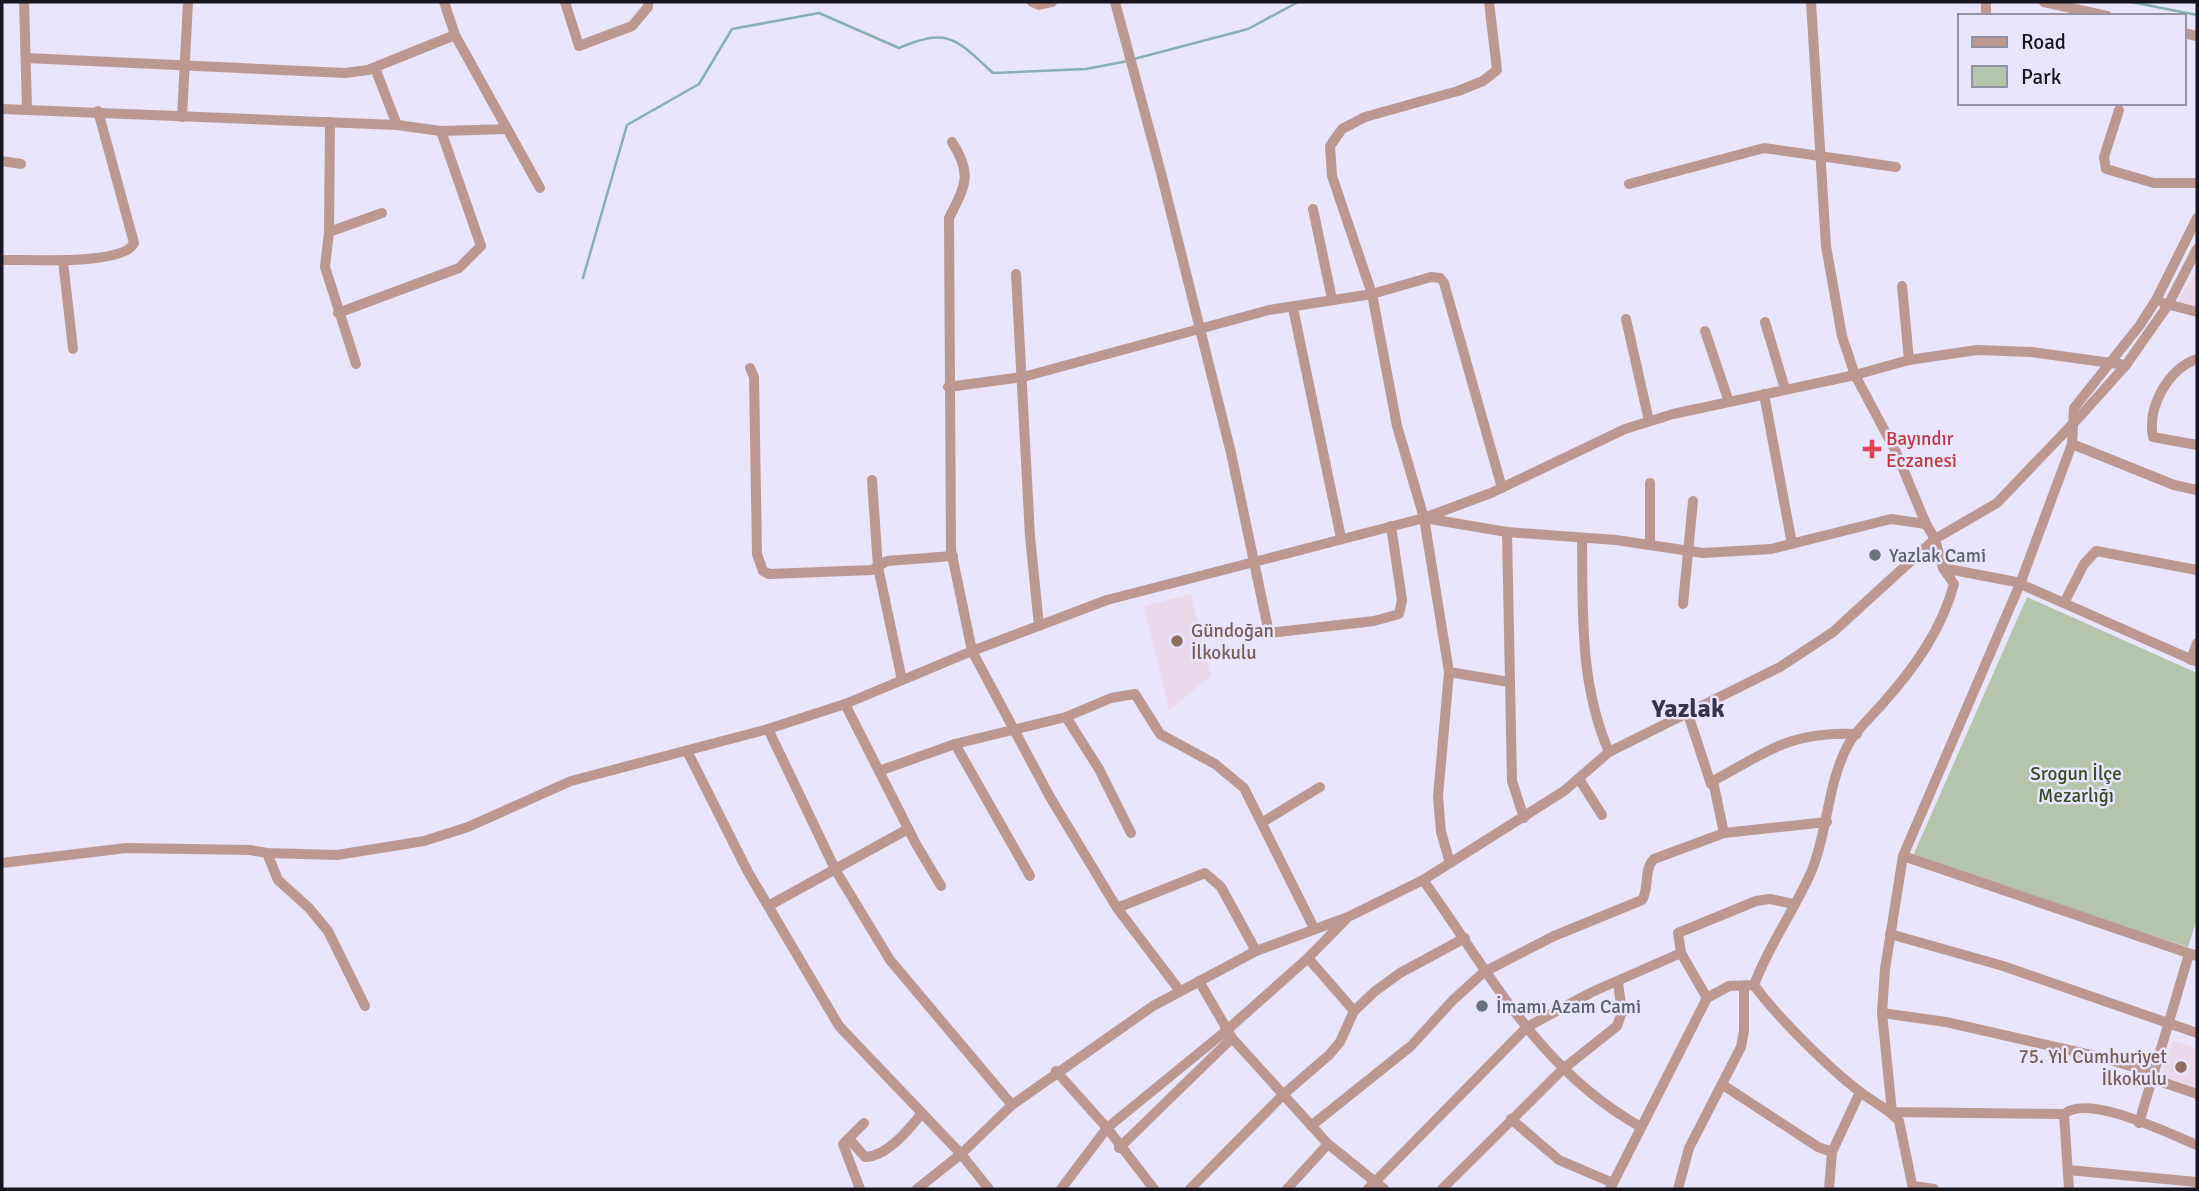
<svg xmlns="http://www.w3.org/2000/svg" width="2199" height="1191" font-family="Signika,sans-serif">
<rect width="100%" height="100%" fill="#e8e5fd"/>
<g fill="#e9d9eb">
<path d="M2197,268v39l-19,-5z"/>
<path d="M1191,594l20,82 -42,34 -25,-104z"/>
<path d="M2173,1041l24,7v50l-38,-13z"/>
</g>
<path fill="#b5c5ac" d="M2027,597l170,76v246l-9,28 -276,-89z"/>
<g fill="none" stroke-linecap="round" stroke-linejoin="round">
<g stroke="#89afb3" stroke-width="2.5">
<path d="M2131,2l66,13"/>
<path d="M1134,59l114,-30 50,-27"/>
<path d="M583,278l44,-153 72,-41 33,-55 87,-16 80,35c50,-21 57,-9 94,25l93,-4 42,-8"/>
</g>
<g stroke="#bd9891" stroke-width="10">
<path d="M24,2l3,106"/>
<path d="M444,2l11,33 85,153"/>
<path d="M565,2l14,44 53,-20 16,-19v-5"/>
<path d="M1032,2l7,3 13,-3"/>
<path d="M1115,2l46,171 70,280 38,180 105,-12 25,-7 3,-14 -11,-74"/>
<path d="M1811,2l15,244 16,90 13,39 41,77 30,72 9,15 8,29 11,16c-12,45 -39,83 -70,118 -12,14 -29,29 -37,45 -20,39 -19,83 -35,123 -17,40 -43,74 -58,115 23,32 75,83 106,107 13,10 28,16 39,29l14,68"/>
<path d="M2044,2l63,14"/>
<path d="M1986,16v-14"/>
<path d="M2183,33l14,3"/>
<path d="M26,58l319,15 23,-3 87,-35"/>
<path d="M375,68l22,57"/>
<path d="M2,109l395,16 44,6 66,-2"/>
<path d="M2119,110l-15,47 2,12 48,14h43"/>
<path d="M182,117l6,-115"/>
<path d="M330,122l-1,110 -4,35 31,97"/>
<path d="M952,142c21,33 13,44 -3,76l2,332 21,101 78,146 67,111 63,83"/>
<path d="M2,161l19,3"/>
<path d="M1629,184l135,-36 132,19"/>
<path d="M1313,209l19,90"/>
<path d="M329,232l53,-19"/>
<path d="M2,260c24,-1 122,6 132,-17l-36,-132"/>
<path d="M63,261l10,88"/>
<path d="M1016,274l14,262 9,90"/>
<path d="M1902,286l7,74"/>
<path d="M2163,303l34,9"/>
<path d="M1293,308l48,230"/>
<path d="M338,313l121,-45 22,-22 -40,-115"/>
<path d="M1626,319l23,102"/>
<path d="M1765,322l20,67"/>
<path d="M1705,331l24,71"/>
<path d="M2197,359c-29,10 -50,48 -44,78l44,8"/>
<path d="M750,368l4,9 3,177 6,17 6,3 103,-4 15,-9 66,-5"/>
<path d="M948,387l75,-10 246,-67 103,-16 59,-17 9,1 4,5 58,205"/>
<path d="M1764,394l28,150"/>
<path d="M2072,444l2,-36 66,-83 16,-25 41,-82"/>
<path d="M872,480l6,87 24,113"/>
<path d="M1650,483v62"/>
<path d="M2197,490l-23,-5 -102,-41 -52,140 -117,272 -18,113 -3,44 10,99 172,2c25,-21 105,20 133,31"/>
<path d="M1424,518l83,14 109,8 87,13 68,-4 120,-30 35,5"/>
<path d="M1507,532l5,249 12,37"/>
<path d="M1582,538c1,73 -3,145 27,214"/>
<path d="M1943,568l73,14 181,80"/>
<path d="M2064,603l20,-39 12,-13 101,19"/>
<path d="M1683,604l10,-103"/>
<path d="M2191,660l6,-17"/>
<path d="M1449,672l60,10"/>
<path d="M845,704l71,140 25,42"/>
<path d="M1687,711l24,73 2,-3 11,52"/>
<path d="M1066,717l33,52 32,64"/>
<path d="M768,729l68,142 54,89 122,145"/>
<path d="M955,744l75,132"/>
<path d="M687,751l61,121 91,154 122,128 28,35"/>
<path d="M879,771l76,-27 111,-27 45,-19 24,-4 25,40 55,30 29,24 70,140"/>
<path d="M1579,779l23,36"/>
<path d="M1713,781c56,-30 77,-50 144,-47"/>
<path d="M1263,822l57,-35"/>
<path d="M267,853l11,27 31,28 19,23 37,75"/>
<path d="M1903,856l294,100"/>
<path d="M2,863l124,-15 124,2 17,3 70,2 87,-14 44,-14 103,-46 197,-52 77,-25 127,-53 135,-51 317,-82 67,-25 134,-64 48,-15 182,-39 54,-15 68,-10 54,2 95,13"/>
<path d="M1450,863l-9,-31 -3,-35 11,-125 -25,-154 -27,-92 -25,-132 -40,-118 -2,-30 12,-17 23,-12 93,-26 25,-10 14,-11 -8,-68"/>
<path d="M1423,880c66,91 115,190 218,247"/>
<path d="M770,905l138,-76"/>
<path d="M1117,908l88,-35 16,14 35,64"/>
<path d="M1890,934l113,32 194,67"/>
<path d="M1308,958l46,53"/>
<path d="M1199,981l33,57 96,106 56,45"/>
<path d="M1707,998l-26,-45 -3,-20 78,-32 14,-2 24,5"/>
<path d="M1882,1013l64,9 154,35 44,13 18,12 35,12"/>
<path d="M1056,1071l51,57 47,61"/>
<path d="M1723,1085l95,62 14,5"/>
<path d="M2064,1114l5,75"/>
<path d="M1511,1119l48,41 54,23"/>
<path d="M2139,1123l50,-169"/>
<path d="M1311,1126l100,-80 42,-46 31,-28 70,-36 88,-36c8,-13 1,-30 12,-41l70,-26 103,-11"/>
<path d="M850,1140l15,17c22,0 44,-28 57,-44"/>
<path d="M1119,1148l113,-110"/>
<path d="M2068,1170l129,12"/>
<path d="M1913,1186l21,3"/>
<path d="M860,1189l-17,-45 21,-21"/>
<path d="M917,1189l44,-35 51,-49 141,-99 103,-55 92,-34 75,-37 141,-89 45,-39 171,-85 53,-35 102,-93 62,-36 86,-90 43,-48 42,-60 29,-56"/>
<path d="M1061,1189l46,-61 120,-98 81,-72 38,-39"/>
<path d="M1190,1189l95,-96 44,-38 11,-13 14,-31 20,-19 26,-19 65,-35"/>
<path d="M1287,1189l41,-45"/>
<path d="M1368,1189l159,-162 65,-35 89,-39"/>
<path d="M1442,1189l121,-120 54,-43 5,-14 -4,-29"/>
<path d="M1610,1189l97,-191 22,-12 25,-1"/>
<path d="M1678,1189l11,-41 52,-101 3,-16v-45"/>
<path d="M1829,1189l3,-37 28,-60"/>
</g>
</g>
<path fill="#e0444e" stroke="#e8e5fd" stroke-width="2.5" d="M1868.5 438.5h7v7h7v7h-7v7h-7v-7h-7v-7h7z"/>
<g fill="#6b7280" stroke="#e8e5fd" stroke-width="2.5">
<circle cx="1875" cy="555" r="7"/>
<circle cx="1482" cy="1006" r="7"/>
</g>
<g fill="#8d6e63" stroke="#e8e5fd" stroke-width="2.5">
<circle cx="1177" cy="641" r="7"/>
<circle cx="2181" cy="1067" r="7"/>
</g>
<g text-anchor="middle" stroke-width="5" stroke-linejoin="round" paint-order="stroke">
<g font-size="19" fill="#be3a42" stroke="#e8e5fd" text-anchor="start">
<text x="1886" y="445">Bayındır<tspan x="1886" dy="22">Eczanesi</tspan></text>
</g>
<g font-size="19" fill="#5b616d" stroke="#e8e5fd" text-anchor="start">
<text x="1889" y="562">Yazlak Cami</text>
<text x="1496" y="1013">İmamı Azam Cami</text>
</g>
<g font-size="19" fill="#785e54" stroke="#e8e5fd" text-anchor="start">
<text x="1191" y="637">Gündoğan<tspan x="1191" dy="22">İlkokulu</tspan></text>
<text x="2167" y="1063" text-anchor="end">75. Yıl Cumhuriyet<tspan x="2167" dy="22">İlkokulu</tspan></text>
</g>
<g font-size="19" fill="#334b22" stroke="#e8e5fd">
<text x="2076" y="780">Srogun İlçe<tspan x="2076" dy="22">Mezarlığı</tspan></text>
</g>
<g font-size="26" font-weight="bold" fill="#38344c" stroke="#e8e5fd">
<text x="1688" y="717">Yazlak</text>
</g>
</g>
<rect width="2199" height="1191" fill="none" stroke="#171620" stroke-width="7"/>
<rect x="1958" y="14" width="228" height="91" fill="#e8e5fd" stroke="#9492a5" stroke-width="2"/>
<rect x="1972" y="37" width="35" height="10" fill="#bd9891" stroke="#9492a5" stroke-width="2"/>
<text x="2021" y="49" font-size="21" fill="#171620">Road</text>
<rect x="1972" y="66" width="35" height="21" fill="#b5c5ac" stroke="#9492a5" stroke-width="2"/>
<text x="2021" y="84" font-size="21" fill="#171620">Park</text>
</svg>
